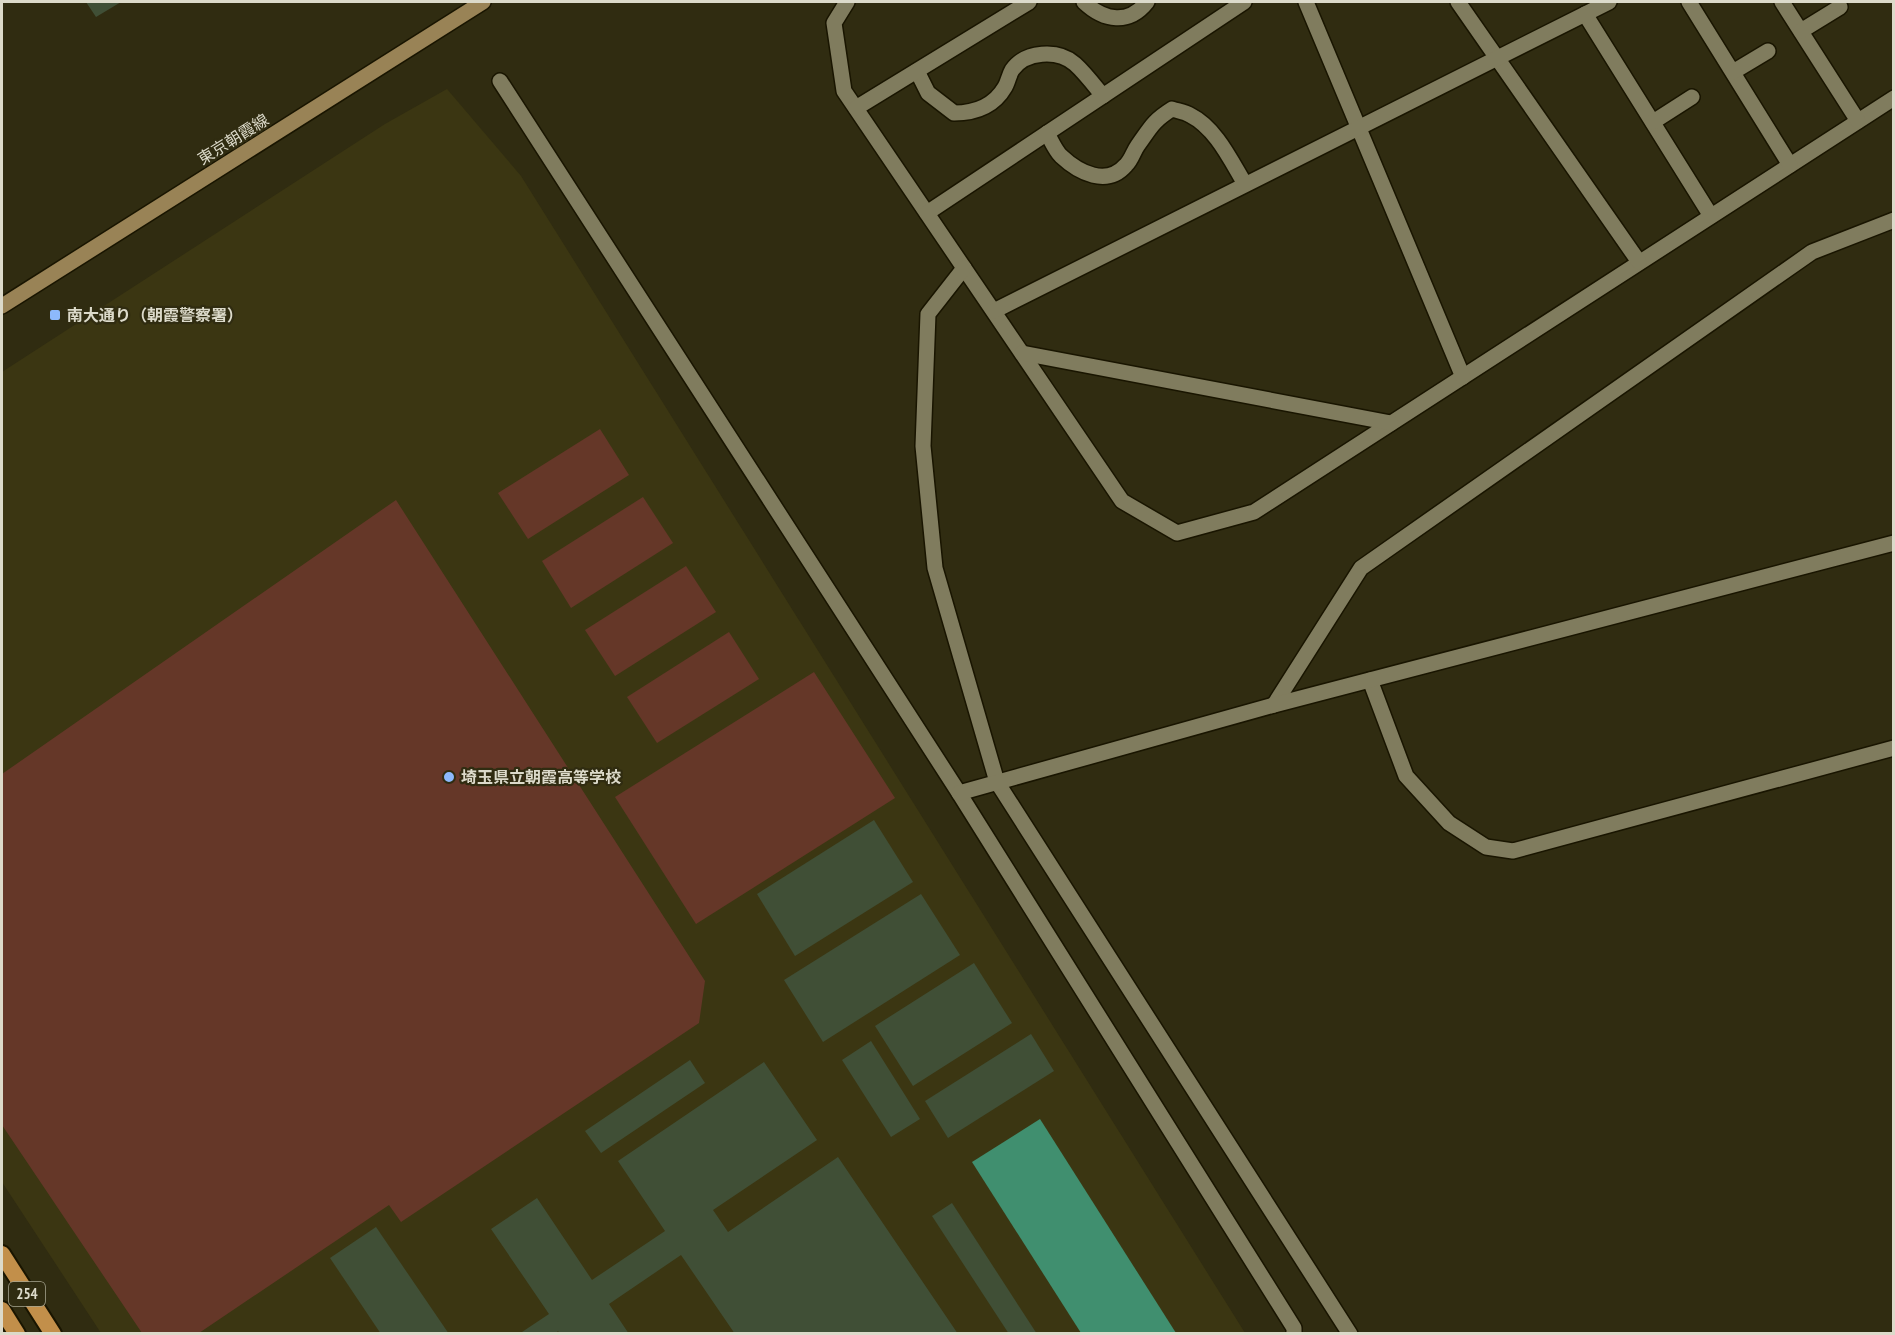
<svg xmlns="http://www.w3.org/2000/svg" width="1895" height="1335" font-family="'PT Sans Narrow','Noto Sans JP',sans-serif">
<rect width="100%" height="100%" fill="#302c11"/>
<path fill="#3b3612" d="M447,89l74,87 724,1157h-1144l-99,-151v-810l383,-248z"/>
<g fill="#653728">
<path d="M600,429l29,46 -101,64 -30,-46z"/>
<path d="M643,497l30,46 -102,65 -29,-47z"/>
<path d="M396,500l309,481 -6,42 -298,199 -12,-17 -190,128h-57l-140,-208v-351z"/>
<path d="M686,566l30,46 -101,64 -30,-46z"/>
<path d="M729,632l30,47 -102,64 -30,-46z"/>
<path d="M814,672l81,126 -199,126 -81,-127z"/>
</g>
<path fill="#408f6f" d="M1040,1119l136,214h-95l-109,-171z"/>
<g fill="#404f36">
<path d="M86,2h35l-25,15z"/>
<path d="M874,820l39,62 -118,74 -38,-62z"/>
<path d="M921,894l39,61 -137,87 -39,-62z"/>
<path d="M974,963l38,60 -99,63 -38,-60z"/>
<path d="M1031,1034l23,37 -106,67 -23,-37z"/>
<path d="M871,1041l49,78 -29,18 -49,-77z"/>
<path d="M690,1060l15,23 -104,70 -16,-22z"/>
<path d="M764,1062l53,78 -104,70 15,22 110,-75 120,177h-223l-54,-79 -72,49 20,30h-69l-2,-3 -3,3h-36l30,-20 -58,-85 46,-31 55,82 73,-49 -47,-70z"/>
<path d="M952,1203l85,131h-28l-77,-118z"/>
<path d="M376,1227l73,107h-68l-51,-76z"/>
</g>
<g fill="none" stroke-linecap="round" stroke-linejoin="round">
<defs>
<g id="service">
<path d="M847,2l-13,21 10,68 278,410 55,32 77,-21 640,-414"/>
<path d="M1084,2c20,19 45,23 63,0"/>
<path d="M1306,2l157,375"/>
<path d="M1458,2l181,260"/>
<path d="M1689,2l101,163"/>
<path d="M1782,2l76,119"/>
<path d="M1585,14l126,202"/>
<path d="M1801,31l39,-24"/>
<path d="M917,71l11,22 26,20c21,0 40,-7 51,-26 3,-5 4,-12 7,-17 13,-19 46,-21 63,-6 10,9 19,21 28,32"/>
<path d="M1733,72l35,-21"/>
<path d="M500,81l459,712 335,535v6"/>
<path d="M856,108l173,-106"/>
<path d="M1653,122l39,-25"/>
<path d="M1047,133c4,7 8,17 14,23 18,17 46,31 65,9 6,-6 7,-13 12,-20 13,-18 15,-24 34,-36 6,2 13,3 18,6 26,13 41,46 55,69"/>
<path d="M927,213l317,-211"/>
<path d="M964,268l-36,46 -5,132 12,122 62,214 353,552"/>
<path d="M994,311l615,-309"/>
<path d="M1022,353l369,70"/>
<path d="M1370,680l36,96 43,47 37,24 27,4 381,-103"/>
<path d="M1274,705l87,-137 451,-316 82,-32"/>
<path d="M959,793l315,-88 620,-162"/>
</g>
<path id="secondary" d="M2,306l481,-304"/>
<g id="trunk">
<path d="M2,1254l51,80"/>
<path d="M2,1310l15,24"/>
</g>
</defs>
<use href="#service" stroke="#191500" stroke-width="18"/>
<use href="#secondary" stroke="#191500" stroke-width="18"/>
<use href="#trunk" stroke="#191500" stroke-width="20"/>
<use href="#service" stroke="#807c5e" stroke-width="15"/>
<use href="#secondary" stroke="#998356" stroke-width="15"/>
<use href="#trunk" stroke="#c28f4a" stroke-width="16"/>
</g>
<g fill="#8db9fc" stroke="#302c11" stroke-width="2">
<rect x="49" y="309" width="12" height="12" rx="3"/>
<circle cx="449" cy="777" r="6"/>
</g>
<g text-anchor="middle" stroke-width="4.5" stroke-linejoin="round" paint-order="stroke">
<rect fill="#302c11" stroke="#a8a692" stroke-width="1.5" x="9" y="1282" width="36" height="24" rx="4.5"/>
<g font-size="15" font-weight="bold" fill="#dcdaca">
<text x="27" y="1299">254</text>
</g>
<g font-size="16" fill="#dcdaca" stroke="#302c11">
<text transform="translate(233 139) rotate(-32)" y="6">東京朝霞線</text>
</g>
<g font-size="16" font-weight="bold" fill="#dcdaca" stroke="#302c11" text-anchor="start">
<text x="67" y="321">南大通り（朝霞警察署）</text>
<text x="461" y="783">埼玉県立朝霞高等学校</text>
</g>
</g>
<rect width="1895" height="1335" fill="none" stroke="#dcdaca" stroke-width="6"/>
</svg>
